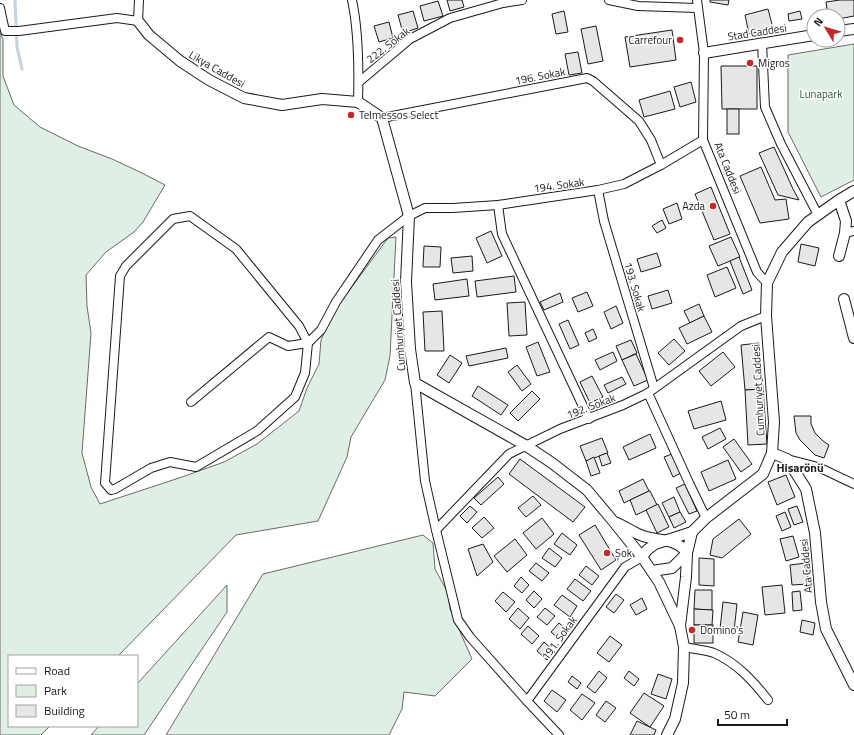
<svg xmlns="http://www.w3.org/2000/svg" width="854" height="735" font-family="'Titillium Web',sans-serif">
<rect width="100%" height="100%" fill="#fff"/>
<g fill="#e0efe3" stroke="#6a6a6a">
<path d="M0,33l3,6v37l11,29 26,22 38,19 34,13 30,14 23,12 -22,37 -9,10 -28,20 -20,23 1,31 4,27 -9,120 9,34 9,17 82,-27 42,-15 33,-18 42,-33 8,-23 12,-24 2,-24 13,-29 54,-73 8,-1 -6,119 -5,24 -34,57 -4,20 -29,64 -82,14 -118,121h-109v70h41l-9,9h-41z"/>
<path d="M854,44v136l-33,17 -33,-65v-77z"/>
<path d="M423,535l10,8 2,26 13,24 2,16 22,50 -37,37 -31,-4 -2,17 -13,26h-223l97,-161z"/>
<path d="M227,585v27l-83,123h-53l8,-9h38v-42z"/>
</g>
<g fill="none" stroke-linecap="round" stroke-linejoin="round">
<path stroke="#c6d2dc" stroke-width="3" d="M15,0l2,47 5,22"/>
</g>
<g fill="#e6e6e6" stroke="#1a1a1a">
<path d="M447,0h15l2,7 -14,4z"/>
<path d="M710,0h19l-1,5 -18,-3z"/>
<path d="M840,0h14v16l-16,3v-3h-10l-2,-14z"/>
<path d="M438,1l5,15 -19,5 -4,-15z"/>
<path d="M768,9l5,19 -24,6 -4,-19z"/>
<path d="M413,11l5,17 -15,5 -5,-18z"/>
<path d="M564,11l4,21 -12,2 -4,-20z"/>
<path d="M800,11l2,8 -13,2 -1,-7z"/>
<path d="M389,22l4,16 -14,4 -5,-16z"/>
<path d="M596,26l7,35 -15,3 -7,-35z"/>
<path d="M672,30l4,30 -46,7 -5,-30z"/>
<path d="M578,52l4,21 -13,2 -4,-21z"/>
<path d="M721,66h36v43h-35z"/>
<path d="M691,82l5,20 -16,5 -6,-20z"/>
<path d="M670,91l5,18 -31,8 -5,-17z"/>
<rect x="727" y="109" width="12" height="25"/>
<path d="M774,147l19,42 6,11 -21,-5 -19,-42z"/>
<path d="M761,167l14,33 11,-1 3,20 -29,4 -20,-47z"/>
<path d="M711,187l19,47 -16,6 -19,-46z"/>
<path d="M677,203l5,16 -13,5 -6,-15z"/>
<path d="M662,220l4,8 -9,5 -5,-7z"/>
<path d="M491,231l11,25 -15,7 -11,-25z"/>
<path d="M731,237l9,20 -22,9 -9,-20z"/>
<path d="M801,244l18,4 -4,18 -17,-4z"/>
<path d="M424,246l17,1 -1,20h-17z"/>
<path d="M657,253l4,13 -20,6 -4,-13z"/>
<path d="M472,256l1,15 -20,2 -2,-15z"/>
<path d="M739,257l13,33 -9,4 -13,-33z"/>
<path d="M727,267l9,21 -21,9 -8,-22z"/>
<path d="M514,276l2,16 -39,5 -2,-16z"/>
<path d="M467,279l2,17 -34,4 -2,-16z"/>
<path d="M668,290l4,13 -20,6 -4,-13z"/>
<path d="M587,292l6,14 -15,6 -6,-14z"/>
<path d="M560,293l3,9 -19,8 -4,-8z"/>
<path d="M525,302l2,33 -18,1 -2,-33z"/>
<path d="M699,304l5,12 -14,7 -6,-12z"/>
<path d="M616,306l7,17 -12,6 -7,-17z"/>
<path d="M442,311l2,40h-19l-2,-39z"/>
<path d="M704,316l8,16 -25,12 -8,-16z"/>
<path d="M568,320l11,25 -9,4 -11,-25z"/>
<path d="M593,329l4,9 -8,4 -4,-9z"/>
<path d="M674,339l11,12 -16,14 -11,-12z"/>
<path d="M631,340l6,13 -15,7 -6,-14z"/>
<path d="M538,342l12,30 -13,4 -11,-29z"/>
<path d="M759,343l4,46 -18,1 -4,-45z"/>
<path d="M506,348l2,10 -39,8 -3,-10z"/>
<path d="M613,352l4,9 -17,9 -5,-10z"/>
<path d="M723,352l12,15 -24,19 -12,-15z"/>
<path d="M636,354l12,26 -14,6 -12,-26z"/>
<path d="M450,355l12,8 -13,20 -12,-8z"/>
<path d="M517,365l14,19 -9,7 -14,-19z"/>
<path d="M592,376l11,21 -13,6 -10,-21z"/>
<path d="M622,377l4,7 -18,9 -4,-8z"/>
<path d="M478,386l30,19 -7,10 -29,-19z"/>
<path d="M763,389l4,55 -19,1 -3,-55z"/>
<path d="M532,391l8,8 -22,22 -8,-8z"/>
<path d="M721,401l5,19 -32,9 -6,-18z"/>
<path d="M794,416h17v8l4,9 8,8 6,4 -5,13 -9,-3 -15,-15 -4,-7z"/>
<path d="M720,428l6,11 -18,10 -6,-12z"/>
<path d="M650,434l6,14 -27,12 -6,-13z"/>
<path d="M602,438l6,15 -22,8 -6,-15z"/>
<path d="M734,439l18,25 -11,8 -18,-25z"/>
<path d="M607,453l4,10 -9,3 -3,-10z"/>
<path d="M672,454l9,19 -8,4 -9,-20z"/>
<path d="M594,457l6,16 -9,3 -5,-15z"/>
<path d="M520,459l65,48 -12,15 -64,-48z"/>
<path d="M728,460l8,19 -27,12 -8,-19z"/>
<path d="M786,475l9,22 -18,8 -9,-23z"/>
<path d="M498,477l6,7 -23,21 -7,-7z"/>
<path d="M643,479l6,12 -25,12 -5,-12z"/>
<path d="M685,484l12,27 -8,3 -13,-26z"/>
<path d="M649,491h1l7,14 -21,10 -6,-15z"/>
<path d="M533,496l8,9 -15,12 -8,-9z"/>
<path d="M674,497l6,15 -11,5 -7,-14z"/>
<path d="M658,504l11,23 -12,6 -11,-23z"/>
<path d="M470,506l7,6 -10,11 -7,-7z"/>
<path d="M797,506l6,16 -9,3 -6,-16z"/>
<path d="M680,512l6,10 -12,6 -5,-11z"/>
<path d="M785,512l6,15 -9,4 -6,-15z"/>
<path d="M484,517l10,11 -12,10 -10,-10z"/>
<path d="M542,518l12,16 -18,15 -13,-16z"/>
<path d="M739,519l12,15 -29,24 -12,-3 3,-16z"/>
<path d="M595,525l21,35 -15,10 -22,-35z"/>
<path d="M562,533l15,12 -7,10 -16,-11z"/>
<path d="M793,536l6,21 -13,4 -6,-22z"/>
<path d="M515,539l12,16 -20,17 -13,-16z"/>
<path d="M483,544l10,18 -16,14 -9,-27z"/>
<path d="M549,548l13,10 -7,9 -13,-9z"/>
<path d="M699,558l15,1v27l-15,-1z"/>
<path d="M536,563l13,10 -7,8 -13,-10z"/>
<path d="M806,563l2,21 -16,1 -2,-20z"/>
<path d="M586,566l13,10 -7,9 -13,-10z"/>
<path d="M521,577l8,8 -7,8 -8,-7z"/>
<path d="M575,579l16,12 -8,10 -16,-12z"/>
<path d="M782,585l3,28 -20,2 -3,-28z"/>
<path d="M695,590h17v20l-18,-1z"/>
<path d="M534,591l8,8 -8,9 -8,-8z"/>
<path d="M800,591l2,19 -9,1 -1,-19z"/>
<path d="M503,592l12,10 -9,10 -11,-11z"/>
<path d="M616,594l8,6 -10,13 -8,-6z"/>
<path d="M562,595l15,11 -7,11 -16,-12z"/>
<path d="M642,598l5,11 -11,6 -6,-10z"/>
<path d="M723,602l14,2 -3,27 -14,-2z"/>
<path d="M518,608l11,10 -9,11 -11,-10z"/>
<path d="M545,608l10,8 -8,9 -10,-8z"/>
<path d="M694,609l19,1 -1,15h-18z"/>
<path d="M743,612l15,3 -5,30 -15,-3z"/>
<path d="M802,620l13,3 -2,12 -13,-3z"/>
<path d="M559,623l8,7 -8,9 -8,-7z"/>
<rect x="694" y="625" width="19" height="18"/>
<path d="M528,626l11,10 -7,8 -11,-10z"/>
<path d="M610,636l12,9 -13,17 -12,-9z"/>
<path d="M544,642l11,10 -8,8 -10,-9z"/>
<path d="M599,671l8,7 -12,15 -8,-6z"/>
<path d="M629,671l10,8 -5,7 -10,-8z"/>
<path d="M658,674l14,5 -6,20 -15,-5z"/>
<path d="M572,676l9,7 -4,6 -9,-7z"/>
<path d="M552,690l14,10 -9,12 -13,-11z"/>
<path d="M644,693l20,13 -14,21 -20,-14z"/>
<path d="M582,694l13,9 -13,17 -12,-10z"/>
<path d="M606,701l10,7 -11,14 -9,-7z"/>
<path d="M637,721l19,9 -2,5h-24z"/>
</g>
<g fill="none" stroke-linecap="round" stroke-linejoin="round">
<defs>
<g id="minor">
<path d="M352,0c7,33 7,68 6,102"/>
<path d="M609,0l29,6 59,2"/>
<path d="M697,0l7,53 -1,87 54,132 10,11"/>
<path d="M0,8l5,23h14l98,-13 21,3 1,-21"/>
<path d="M762,43l3,64 16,37 37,71"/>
<path d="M359,82l51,-43 40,-21 53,-15 19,-3"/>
<path d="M382,118l205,-40 6,3 46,40 12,19 10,25"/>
<path d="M598,190l6,31 50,167"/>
<path d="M498,205l4,29 87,185"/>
<path d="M190,216l46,33 63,77 9,17 -3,30 -10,24 -38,34 -61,36 -26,-5 -19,6 -36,21 -4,1 -6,-7 15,-207 6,-10 47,-47z"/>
<path d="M845,233l9,-2"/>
<path d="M415,383l10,98 11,49 22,90 12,17 57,64"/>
<path d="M648,393l42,92 16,33"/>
<path d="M191,402l78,-65 19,9 20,-3 13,-13 15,-28 42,-62 31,-24 16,-8h28l45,-3 100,-15 26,-6 37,-19 42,-25"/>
<path d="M787,459l31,8 36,17"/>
<path d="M436,530l73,-76 51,-25 63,-24 25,-12 93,-67 25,-10"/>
<path d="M684,647c10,2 21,3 30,6 23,10 39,28 54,47"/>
<path d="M559,735l-32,-34 98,-134 17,-10"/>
</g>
<g id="tertiary">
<path d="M138,21l11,14 31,26 29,19 35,18 38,7 40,-6 36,3 24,16 27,98 -3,66 4,67 5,34 110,62 27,18 35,27 26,31 29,36 17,25 21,44 4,21 -1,36 -8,36 -8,16"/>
<path d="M838,31l16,-2"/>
<path d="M704,53l110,-18"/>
<path d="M839,256l6,-23 1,-12 -7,-21"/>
<path d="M844,299l10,39"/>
<path d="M772,453l15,6 19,30 9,44 6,69 5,27 28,56"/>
<path d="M617,523c9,4 17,10 26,13 15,5 34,2 44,17"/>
<path d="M642,557l5,-7 8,-6 37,-12 14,-14 57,-44 9,-21 2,-31 -8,-106 1,-33 15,-31 26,-30 31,-22 15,-9"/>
<path d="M652,571l20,-3 15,-15"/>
<path d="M680,626l6,-49 1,-24 5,-21"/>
</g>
</defs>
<use href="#minor" stroke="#1a1a1a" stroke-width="10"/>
<use href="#tertiary" stroke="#1a1a1a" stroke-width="12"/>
<use href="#minor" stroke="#fff" stroke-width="8"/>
<use href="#tertiary" stroke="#fff" stroke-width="10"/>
</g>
<g fill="#c62828" stroke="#fff" stroke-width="1.5">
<circle cx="680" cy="40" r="4"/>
<circle cx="750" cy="63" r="4"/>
<circle cx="351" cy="115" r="4"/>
<circle cx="713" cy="206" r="4"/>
<circle cx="607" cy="553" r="4"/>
<circle cx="692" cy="630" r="4"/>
</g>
<g text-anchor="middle" stroke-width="3" stroke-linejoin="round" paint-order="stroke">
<g font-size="11" fill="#1a1a1a" stroke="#fff">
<text transform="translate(757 32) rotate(-9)" y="4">Stad Caddesi</text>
<text transform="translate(388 45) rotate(-38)" y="4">222. Sokak</text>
<text transform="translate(217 69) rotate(30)" y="4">Likya Caddesi</text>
<text transform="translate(540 76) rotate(-11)" y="4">196. Sokak</text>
<text transform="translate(728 168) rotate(68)" y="4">Ata Caddesi</text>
<text transform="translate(559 185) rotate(-8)" y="4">194. Sokak</text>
<text transform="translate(635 287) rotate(74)" y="4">193. Sokak</text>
<text transform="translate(398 325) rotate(-94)" y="4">Cumhuriyet Caddesi</text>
<text transform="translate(758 390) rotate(-93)" y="4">Cumhuriyet Caddesi</text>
<text transform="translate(591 406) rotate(-21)" y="4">192. Sokak</text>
<text transform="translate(806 566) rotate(-95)" y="4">Ata Caddesi</text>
<text transform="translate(559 638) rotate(-54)" y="4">191. Sokak</text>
</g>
<g font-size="11" fill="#1a1a1a" stroke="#fff" text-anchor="start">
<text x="672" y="44" text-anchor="end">Carrefour</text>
<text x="758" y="67">Migros</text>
<text x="359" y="119">Telmessos Select</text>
<text x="705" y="210" text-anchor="end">Azda</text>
<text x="615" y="557">Şok</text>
<text x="700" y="634">Domino's</text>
</g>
<g font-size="11" fill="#2b5a34" stroke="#fff">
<text x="821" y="98">Lunapark</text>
</g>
<g font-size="12" font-weight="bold" fill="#1a1a1a" stroke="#fff">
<text x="800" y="472">Hisarönü</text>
</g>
</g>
<rect x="8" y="655" width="130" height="72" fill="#ffffff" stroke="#a3a3a3"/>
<rect x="16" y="668" width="20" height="6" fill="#ffffff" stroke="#a3a3a3"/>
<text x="44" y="675" font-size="12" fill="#1a1a1a">Road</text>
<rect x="16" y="685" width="20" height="12" fill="#e0efe3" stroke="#a3a3a3"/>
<text x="44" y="695" font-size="12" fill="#1a1a1a">Park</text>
<rect x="16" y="705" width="20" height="12" fill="#e6e6e6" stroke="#a3a3a3"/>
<text x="44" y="715" font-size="12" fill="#1a1a1a">Building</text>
<g transform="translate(826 28) rotate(308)"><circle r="19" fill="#ffffff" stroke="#a3a3a3"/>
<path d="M0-3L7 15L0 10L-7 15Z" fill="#c62828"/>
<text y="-6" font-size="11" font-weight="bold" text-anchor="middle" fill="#1a1a1a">N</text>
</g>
<path d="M718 719v6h69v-6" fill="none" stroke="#1a1a1a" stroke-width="2"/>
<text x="724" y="719" font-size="12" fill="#1a1a1a" stroke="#ffffff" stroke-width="3" paint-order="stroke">50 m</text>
</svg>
